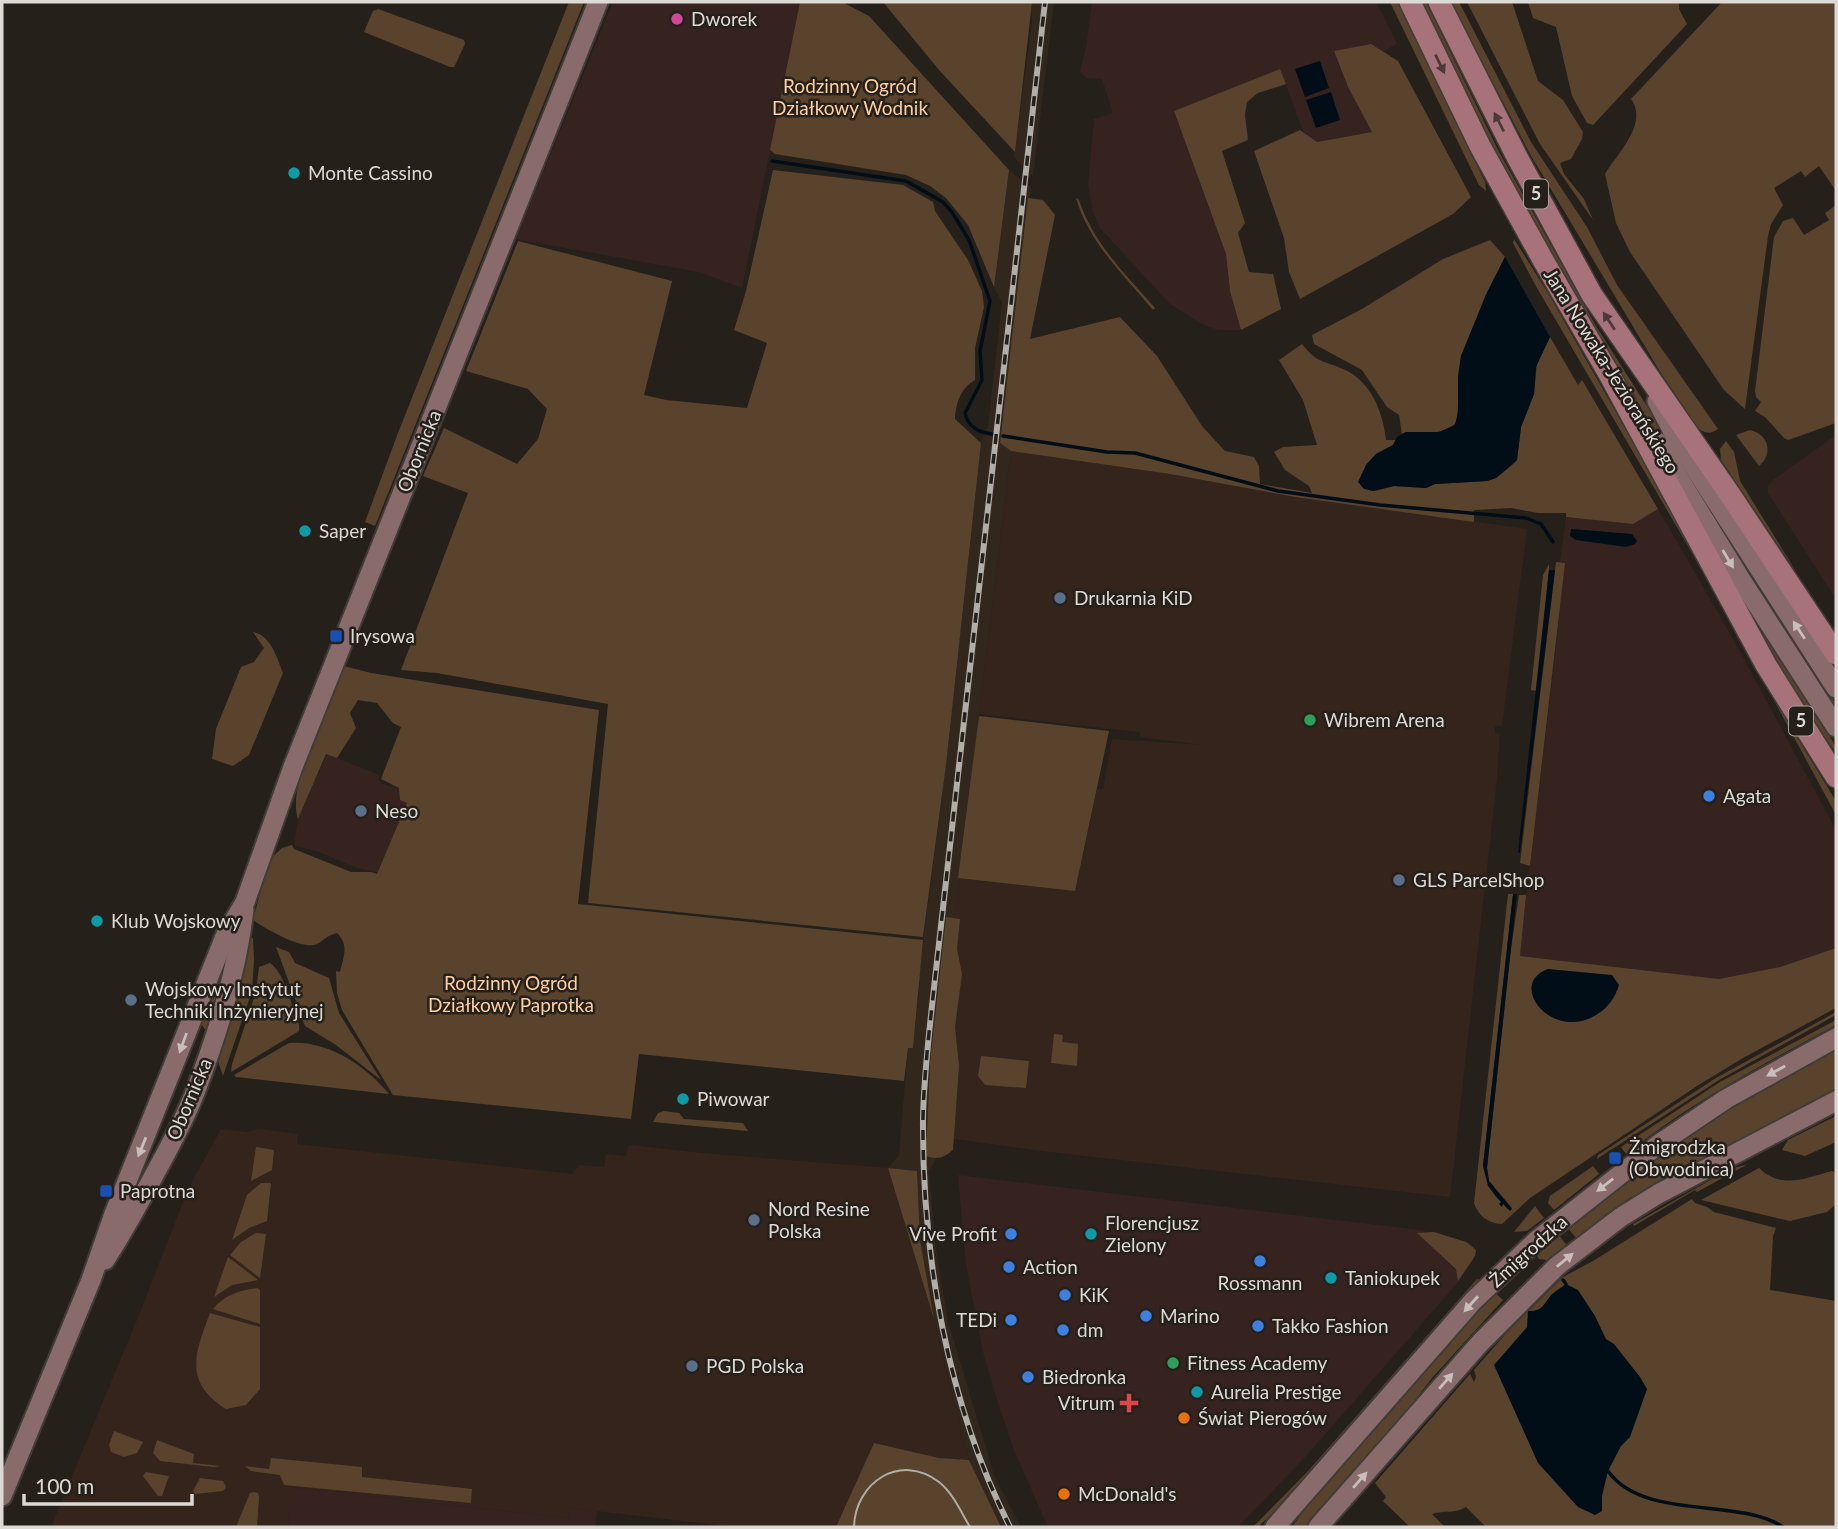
<svg xmlns="http://www.w3.org/2000/svg" width="1838" height="1529" font-family="Lato,sans-serif">
<rect width="100%" height="100%" fill="#26201b"/>
<g fill="#36231f">
<path d="M613,2h187l-58,286 -43,-16 -183,-33z"/>
<path d="M1092,2h284l21,42 -15,8 -12,-8 -36,8 14,35 24,45 -55,10 -14,-11 -23,-62 -106,42 52,143 4,37 11,39h-23l-16,-6 -32,-20 -70,-76 -7,-16 -5,-27 6,-66 19,-6 -11,-34 -15,-1 -7,-6 6,-25z"/>
<path d="M1836,435v164l-68,-106v-7l5,-6z"/>
<path d="M1658,509l74,128 104,193v118l-56,19 -61,12 -200,-23 37,-307 8,-86 -4,-1 6,-45 66,7z"/>
<path d="M327,754l52,21 -1,4 3,4 40,14 -32,78 -32,-7 -38,-16 -25,-7 4,-26z"/>
<path d="M958,1175l462,55 46,12 8,5 2,5 -17,29 -153,175 -68,71h-190l-34,-77 -17,-50 -14,-48 -17,-87z"/>
<path d="M290,1487l278,31 1,-10 28,3 -2,16h-307z"/>
</g>
<g fill="#35241c">
<path d="M1011,451l159,23 125,23 232,32 -25,197h-7v7l5,1 -3,45 -47,418 -409,-46 -100,-14v-110l17,-149 117,13 22,-102h6l9,-50 92,6 -64,-8v-5l-161,-18z"/>
<path d="M221,1129l26,3 11,-3 40,5 -1,10 276,30 6,-9 25,2 2,-13 20,2 3,-11 72,8 187,15 46,151 35,141 -30,-2 -65,-14 -38,83h-100l-166,-19 -2,10 -277,-31 -3,40h-237l90,-217 47,-121z"/>
</g>
<g fill="#32271d">
<path d="M1032,2h22l-21,175 -19,-20 18,-134z"/>
<path d="M1009,170l22,18 -31,255 11,8 -70,576 -4,129 -8,16 6,70 13,79 46,154 27,52h-20l-32,-67 -35,-141 -14,-79 -3,-69 -29,-3 11,-13 9,-107h5l7,-66h-2l28,-217 35,-322 7,-17 14,-123 -8,-16z"/>
</g>
<g fill="#59432d">
<path d="M569,2h15l-209,524 -10,-4 33,-89z"/>
<path d="M800,2h42l27,14 140,154 -15,117 -26,-62 -22,-27 -16,-12 -24,-11 -131,-21 -5,-4z"/>
<path d="M883,2h149l-17,150 -76,-82z"/>
<path d="M1390,2h8l87,180 1,9 -7,-6z"/>
<path d="M1420,2h6l72,148 98,176 240,378v11l-226,-354 -119,-211z"/>
<path d="M1451,2h8l72,140 56,85 30,58 101,144c-7,5 -13,5 -20,-1l-39,-58 -129,-216z"/>
<path d="M1467,2h45l26,79 25,19 20,32 -1,7 -11,20 -11,4 4,11 20,25 9,21 -53,-76z"/>
<path d="M1528,2h151v7l8,15 -94,101 -6,-2 -15,-27 -16,-69 -23,-9z"/>
<path d="M1722,2h114v189l-17,-25 -14,11 -4,-6 -27,17 9,17 -12,19 -3,12 -23,173 -21,-19 -94,-138 -14,-29 -11,-49c12,-20 44,-51 26,-75z"/>
<path d="M378,9l86,31 1,4 -11,23h-4l-86,-35 9,-21z"/>
<path d="M1371,44l27,17 73,136 -18,17 -153,85 -11,-27 -5,-34 -30,-87 46,-21 17,12 55,-10 -24,-45 -14,-36z"/>
<path d="M1280,69l6,15 -28,9 -11,9 -2,13 3,25 -26,11 23,72 -7,10 11,39 24,2 8,35 -40,21 -11,-39 -4,-37 -52,-143z"/>
<path d="M773,170l130,15 30,17 2,9 33,49 14,31 2,16 -9,41v32c-15,9 -19,23 -20,39l26,24 -35,322 -23,172 -335,-34 20,-199 -171,-31 -36,-3 67,-177 -45,-17 21,-48 73,36 21,-25 9,-30 -19,-20 -62,-18 52,-130 154,40 -28,114 22,5 81,8 20,-65 -33,-13 12,-39z"/>
<path d="M1028,198l15,2 12,15 -25,124 90,-22 37,39 45,70 23,25 29,6 5,9 1,18 52,9 -3,-7 -24,-16 -11,-18 9,-5 34,-2 -14,-45 -24,-40 23,-16c15,19 20,16 41,25 28,12 40,43 43,71h10l-3,5 -17,9 -10,11 4,26 24,-5 32,2 9,-4 52,-3 9,-3 15,-12 6,-6 4,-33 13,-33 3,-32 13,-25 28,48 4,-5 76,129 -25,15 -67,-7v-4h-28l-27,-5 -37,2v12l-179,-25 -125,-23 -159,-23 -11,-8z"/>
<path d="M1076,198l3,2c14,43 47,75 76,108l-2,2c-29,-35 -64,-67 -77,-112z"/>
<path d="M1836,205v218l-48,17 -4,-2 -19,-21 -10,-6 6,-9 -5,-5 -1,-6 19,-154 9,-16 10,-3 11,17 25,-15 -4,-7z"/>
<path d="M1514,239l34,54 106,186 147,265 35,57v14l-114,-211 -185,-316 -24,-45z"/>
<path d="M1490,240l15,17 -18,35 -26,64 -4,65c-11,16 -34,11 -51,11l-4,2 -3,-19 -12,-8 -25,-37 -48,-26 -2,-9 50,-26 81,-50z"/>
<path d="M1750,430c18,4 24,23 9,36l-23,-31z"/>
<path d="M1726,441l8,11 6,29 57,92 -76,-113 -1,-11z"/>
<path d="M1701,530l121,189 -2,2 16,26v6l-45,-64z"/>
<path d="M1556,562l9,1 -35,303 -10,-3z"/>
<path d="M1549,564v6l-12,121 -6,-1 12,-115z"/>
<path d="M253,632c18,3 24,26 30,41l-34,82 -16,11 -21,-7 4,-30 25,-62 13,-5 10,-14z"/>
<path d="M344,666l27,7 228,37 -21,194 345,36 -10,108h-5l-4,33 -265,-27 -8,65 -238,-24 -51,-85 -5,-17 -1,-22 4,1c4,-16 9,-27 -3,-39 -9,2 -13,7 -20,11 -13,7 -53,-16 -64,-24l16,-60 13,-12 10,-3 2,4 57,23h20l6,2 30,-71 -7,-3 -1,-12 -18,-9 20,-52 -8,-4 -16,-20 -19,-3 -8,13 6,15 -19,30 -11,-4 -28,65c-12,-35 31,-117 46,-153z"/>
<path d="M979,716l130,15 -34,160 -117,-13z"/>
<path d="M1508,894h5l-30,272c6,21 10,34 29,42l-23,-27 -2,-13 23,-213 9,-60h7l-6,61 199,23 61,-12 56,-19v60l-93,50 -46,28 -167,112 -28,26c-14,-1 -23,-7 -28,-21z"/>
<path d="M946,917l14,2 -3,30 5,25 -7,53 4,39 -6,84c-9,8 -16,10 -27,6l4,-93z"/>
<path d="M232,936l-24,97 -10,-13z"/>
<path d="M253,938l1,22 -2,31 -29,85 -6,-18 31,-119z"/>
<path d="M276,947l13,5 6,11 34,15 10,35 42,67 -45,-35 -31,-19z"/>
<path d="M270,963c15,10 22,45 29,62v6l-68,41 1,-8 24,-72 3,-25z"/>
<path d="M1836,1012v3l-117,65 -122,79 1,-4 118,-77z"/>
<path d="M1836,1020v5c-73,39 -145,77 -210,129l-5,-7 99,-65z"/>
<path d="M1054,1034l9,1 -1,7 16,2 -1,22 -26,-3z"/>
<path d="M289,1043c38,-3 76,22 100,51l-153,-17 -2,-2z"/>
<path d="M1836,1047v41l-33,22 -225,130 -12,-14 74,-59 106,-71z"/>
<path d="M981,1056l48,5 -3,27 -41,-3 -7,-9z"/>
<path d="M664,1111l15,2 5,6 59,4 5,8 -95,-9 5,-9z"/>
<path d="M1836,1116v26l-31,14 -23,-6 6,-10z"/>
<path d="M256,1147l18,3 -2,20 -21,11z"/>
<path d="M1748,1164l-51,28 -2,-2 -61,36 -1,-2 97,-55z"/>
<path d="M1593,1166l6,8 -45,36 -6,-7 2,-7z"/>
<path d="M888,1168l29,3 3,69 14,79z"/>
<path d="M1759,1168c23,22 46,10 73,3l4,2v31l-9,8 -37,9 -89,-21z"/>
<path d="M261,1183h10l-4,38 -18,7 -17,12 15,-45z"/>
<path d="M1692,1199l3,4 12,4 7,5 62,16 -3,8 -3,54 66,11v226h-350l-20,-20c-12,7 -21,3 -34,7l13,13h-35l-27,-26 3,-4 -11,-14 95,-109 4,8 2,-5 -2,-7 35,-40 54,-53 30,-16z"/>
<path d="M1535,1206l9,12 -17,13 -13,1z"/>
<path d="M1434,1232l32,10 10,8 -1,6 -17,25 -2,-12 -39,-36z"/>
<path d="M256,1233l10,1 -6,44 -30,-23 11,-13z"/>
<path d="M1557,1233l12,15 -22,12 -8,-1 -3,-5z"/>
<path d="M228,1257l30,23 -26,5 -18,12z"/>
<path d="M1477,1279l4,2 -174,198 -49,48h-5l56,-57z"/>
<path d="M258,1288l2,2v34l-47,-15c11,-14 27,-19 45,-21z"/>
<path d="M1493,1291l10,9 -71,78 -44,57 -79,92h-17l36,-50z"/>
<path d="M210,1313l50,14v62l-14,16 -20,4c-43,-27 -31,-56 -16,-96z"/>
<path d="M114,1431l29,11 -6,11 -13,4 -13,-5 -2,-7z"/>
<path d="M157,1440l37,14 -1,9 27,3 -6,1 -54,-6 -7,-8z"/>
<path d="M874,1443l65,15 30,2 32,67h-165z"/>
<path d="M271,1458l91,9v10l110,12 -1,14 -187,-18 -4,-10 -29,-4 -6,-5 24,3z"/>
<path d="M146,1472l23,4 -7,20h-4l-15,-20z"/>
<path d="M200,1478l23,3 3,6 -3,4 -28,3 -2,-3z"/>
<path d="M253,1492l5,1 1,4 -2,30h-21l14,-34z"/>
</g>
<g fill="#010e17">
<path d="M1320,61l9,27 -24,9 -10,-28z"/>
<path d="M1331,92l9,28 -24,8 -10,-28z"/>
<path d="M1505,257l45,80 -14,30 -2,27 -13,33 -4,33 -21,18 -9,3 -52,3 -9,4 -32,-2 -20,5 -10,-2 -6,-7 8,-17 10,-11 17,-9 4,-8 9,-5h33l16,-7 3,-13v-36l3,-20 25,-61z"/>
<path d="M1571,529l61,5 5,7 -2,3 -9,3 -50,-7 -6,-4z"/>
<path d="M1549,570h6l-35,283 -2,-1z"/>
<path d="M1513,894h4l-30,274 2,13 23,28 -2,2 -7,-7 -1,3 -3,-3 2,-2 -13,-16 -5,-20z"/>
<path d="M1548,969l64,6 7,10c-4,13 -11,23 -23,30 -44,27 -90,-31 -48,-46z"/>
<path d="M1566,1284l12,6 17,26 11,23 8,5 26,33 7,12 -17,48 -9,9 -13,25 -6,25v15l-7,4 -17,-8 -40,-44 -44,-98 33,-38 1,-16c14,1 16,-7 23,-16 4,-4 10,-7 15,-11z"/>
</g>
<g fill="none" stroke-linecap="round" stroke-linejoin="round">
<g stroke="#010e17" stroke-width="3.5">
<path d="M772,161l134,20 37,21 9,10 17,28 21,61 -10,50 2,29 -17,33c3,14 13,19 27,21"/>
<path d="M1003,436l104,16 28,1 143,38 102,14 146,13 15,6 12,18"/>
<path d="M1563,1280l3,4"/>
<path d="M1608,1471c35,50 131,26 175,56"/>
</g>
<defs>
<g id="secondary">
<path d="M1657,401l21,41 158,246"/>
<path d="M1656,441l87,142 93,144"/>
<path d="M105,1260c17,-26 31,-52 46,-79 16,-30 33,-59 45,-91 22,-57 41,-119 48,-180"/>
<path d="M2,1496l89,-216 23,-66 112,-280 19,-32 48,-135 305,-765"/>
<path d="M1275,1527l198,-226 64,-61 122,-96 67,-45 110,-61"/>
<path d="M1318,1527l162,-184 77,-77 64,-49 37,-23 178,-93"/>
</g>
<g id="primary">
<path d="M1410,2l70,144 63,114 66,114 157,291 70,112"/>
<path d="M1439,2l78,155 75,138 137,198 107,161"/>
</g>
</defs>
<use href="#secondary" stroke="#403c38" stroke-width="23"/>
<use href="#primary" stroke="#403c38" stroke-width="24"/>
<use href="#secondary" stroke="#8a6b6c" stroke-width="19"/>
<use href="#primary" stroke="#a7727a" stroke-width="21"/>
<path stroke="#b1ada8" stroke-width="2" d="M854,1527c1,-44 46,-75 85,-45 14,11 22,30 31,45"/>
<defs>
<path id="rail" d="M1010,1527c-63,-125 -88,-270 -87,-409 1,-47 7,-93 12,-139l110,-977"/>
</defs>
<use href="#rail" stroke="#b1ada8" stroke-width="6"/>
<use href="#rail" stroke="#26201b" stroke-width="3.5" stroke-dasharray="10" stroke-linecap="butt"/>
</g>
<defs><path id="oneway-solid" d="M-6-.8H1V-3.2L6.5 0L1 3.2V.8H-6Z" transform="scale(1.75)"/></defs>
<g fill="#4d3938">
<use href="#oneway-solid" transform="translate(1440 64) rotate(64)"/>
<use href="#oneway-solid" transform="translate(1499 122) rotate(-117)"/>
<use href="#oneway-solid" transform="translate(1609 321) rotate(-123)"/>
</g>
<g fill="#c8bebb">
<use href="#oneway-solid" transform="translate(1728 559) rotate(59)"/>
<use href="#oneway-solid" transform="translate(1799 630) rotate(-123)"/>
<use href="#oneway-solid" transform="translate(183 1043) rotate(110)"/>
<use href="#oneway-solid" transform="translate(1776 1071) rotate(151)"/>
<use href="#oneway-solid" transform="translate(142 1147) rotate(112)"/>
<use href="#oneway-solid" transform="translate(1605 1185) rotate(142)"/>
<use href="#oneway-solid" transform="translate(1565 1260) rotate(-39)"/>
<use href="#oneway-solid" transform="translate(1471 1304) rotate(132)"/>
<use href="#oneway-solid" transform="translate(1446 1381) rotate(-49)"/>
<use href="#oneway-solid" transform="translate(1360 1480) rotate(-49)"/>
</g>
<circle fill="#d1479c" stroke="#26201b" stroke-width="2.5" cx="677" cy="19" r="7"/>
<g fill="#0f9aa8" stroke="#26201b" stroke-width="2.5">
<circle cx="294" cy="173" r="7"/>
<circle cx="305" cy="531" r="7"/>
<circle cx="97" cy="921" r="7"/>
<circle cx="683" cy="1099" r="7"/>
<circle cx="1091" cy="1234" r="7"/>
<circle cx="1331" cy="1278" r="7"/>
<circle cx="1197" cy="1392" r="7"/>
</g>
<g fill="#5c6f8a" stroke="#26201b" stroke-width="2.5">
<circle cx="1060" cy="598" r="7"/>
<circle cx="361" cy="811" r="7"/>
<circle cx="1399" cy="880" r="7"/>
<circle cx="131" cy="1000" r="7"/>
<circle cx="754" cy="1220" r="7"/>
<circle cx="692" cy="1366" r="7"/>
</g>
<g fill="#1a4fb4" stroke="#26201b" stroke-width="2.5">
<rect x="329" y="629" width="14" height="14" rx="3.5"/>
<rect x="1608" y="1151" width="14" height="14" rx="3.5"/>
<rect x="99" y="1184" width="14" height="14" rx="3.5"/>
</g>
<g fill="#2e9e5b" stroke="#26201b" stroke-width="2.5">
<circle cx="1310" cy="720" r="7"/>
<circle cx="1173" cy="1363" r="7"/>
</g>
<g fill="#3f7fe0" stroke="#26201b" stroke-width="2.5">
<circle cx="1709" cy="796" r="7"/>
<circle cx="1011" cy="1234" r="7"/>
<circle cx="1260" cy="1261" r="7"/>
<circle cx="1009" cy="1267" r="7"/>
<circle cx="1065" cy="1295" r="7"/>
<circle cx="1146" cy="1316" r="7"/>
<circle cx="1011" cy="1320" r="7"/>
<circle cx="1258" cy="1326" r="7"/>
<circle cx="1063" cy="1330" r="7"/>
<circle cx="1028" cy="1377" r="7"/>
</g>
<path fill="#e0444e" stroke="#26201b" stroke-width="2.5" d="M1125.5 1392.5h7v7h7v7h-7v7h-7v-7h-7v-7h7z"/>
<g fill="#e8710a" stroke="#26201b" stroke-width="2.5">
<circle cx="1184" cy="1418" r="7"/>
<circle cx="1064" cy="1494" r="7"/>
</g>
<g text-anchor="middle" stroke-width="5" stroke-linejoin="round" paint-order="stroke">
<g fill="#26201b" stroke="#a6a29d" stroke-width="2">
<rect x="1524" y="179.5" width="24" height="29" rx="5"/>
<rect x="1789" y="706.5" width="24" height="29" rx="5"/>
</g>
<g font-size="18" font-weight="bold" fill="#ddd9d5">
<text x="1536" y="200">5</text>
<text x="1801" y="727">5</text>
</g>
<g font-size="19" fill="#ddd9d5" stroke="#26201b" text-anchor="start">
<text x="691" y="26">Dworek</text>
<text x="308" y="180">Monte Cassino</text>
<text x="319" y="538">Saper</text>
<text x="1074" y="605">Drukarnia KiD</text>
<text x="350" y="643">Irysowa</text>
<text x="1324" y="727">Wibrem Arena</text>
<text x="1723" y="803">Agata</text>
<text x="375" y="818">Neso</text>
<text x="1413" y="887">GLS ParcelShop</text>
<text x="111" y="928">Klub Wojskowy</text>
<text x="145" y="996">Wojskowy Instytut<tspan x="145" dy="22">Techniki Inżynieryjnej</tspan></text>
<text x="697" y="1106">Piwowar</text>
<text x="1629" y="1154">Żmigrodzka<tspan x="1629" dy="22">(Obwodnica)</tspan></text>
<text x="120" y="1198">Paprotna</text>
<text x="768" y="1216">Nord Resine<tspan x="768" dy="22">Polska</tspan></text>
<text x="1105" y="1230">Florencjusz<tspan x="1105" dy="22">Zielony</tspan></text>
<text x="997" y="1241" text-anchor="end">Vive Profit</text>
<text x="1023" y="1274">Action</text>
<text x="1345" y="1285">Taniokupek</text>
<text x="1260" y="1290" text-anchor="middle">Rossmann</text>
<text x="1079" y="1302">KiK</text>
<text x="1160" y="1323">Marino</text>
<text x="997" y="1327" text-anchor="end">TEDi</text>
<text x="1272" y="1333">Takko Fashion</text>
<text x="1077" y="1337">dm</text>
<text x="1187" y="1370">Fitness Academy</text>
<text x="706" y="1373">PGD Polska</text>
<text x="1042" y="1384">Biedronka</text>
<text x="1211" y="1399">Aurelia Prestige</text>
<text x="1115" y="1410" text-anchor="end">Vitrum</text>
<text x="1198" y="1425">Świat Pierogów</text>
<text x="1078" y="1501">McDonald's</text>
</g>
<g font-size="19" fill="#ffcea1" stroke="#26201b">
<text x="850" y="93">Rodzinny Ogród<tspan x="850" dy="22">Działkowy Wodnik</tspan></text>
<text x="511" y="990">Rodzinny Ogród<tspan x="511" dy="22">Działkowy Paprotka</tspan></text>
</g>
<g font-size="19" fill="#ddd9d5" stroke="#26201b">
<text transform="translate(1612 371) rotate(58)" y="7">Jana Nowaka-Jeziorańskiego</text>
<text transform="translate(419 451) rotate(-68)" y="7">Obornicka</text>
<text transform="translate(189 1099) rotate(-67)" y="7">Obornicka</text>
<text transform="translate(1528 1251) rotate(-42)" y="7">Żmigrodzka</text>
</g>
</g>
<rect width="1838" height="1529" fill="none" stroke="#ddd9d5" stroke-width="7"/>
<path d="M24 1494v10h168v-10" fill="none" stroke="#ddd9d5" stroke-width="3.5"/>
<text x="35" y="1494" font-size="21" fill="#ddd9d5" stroke="#26201b" stroke-width="5" paint-order="stroke">100 m</text>
</svg>
